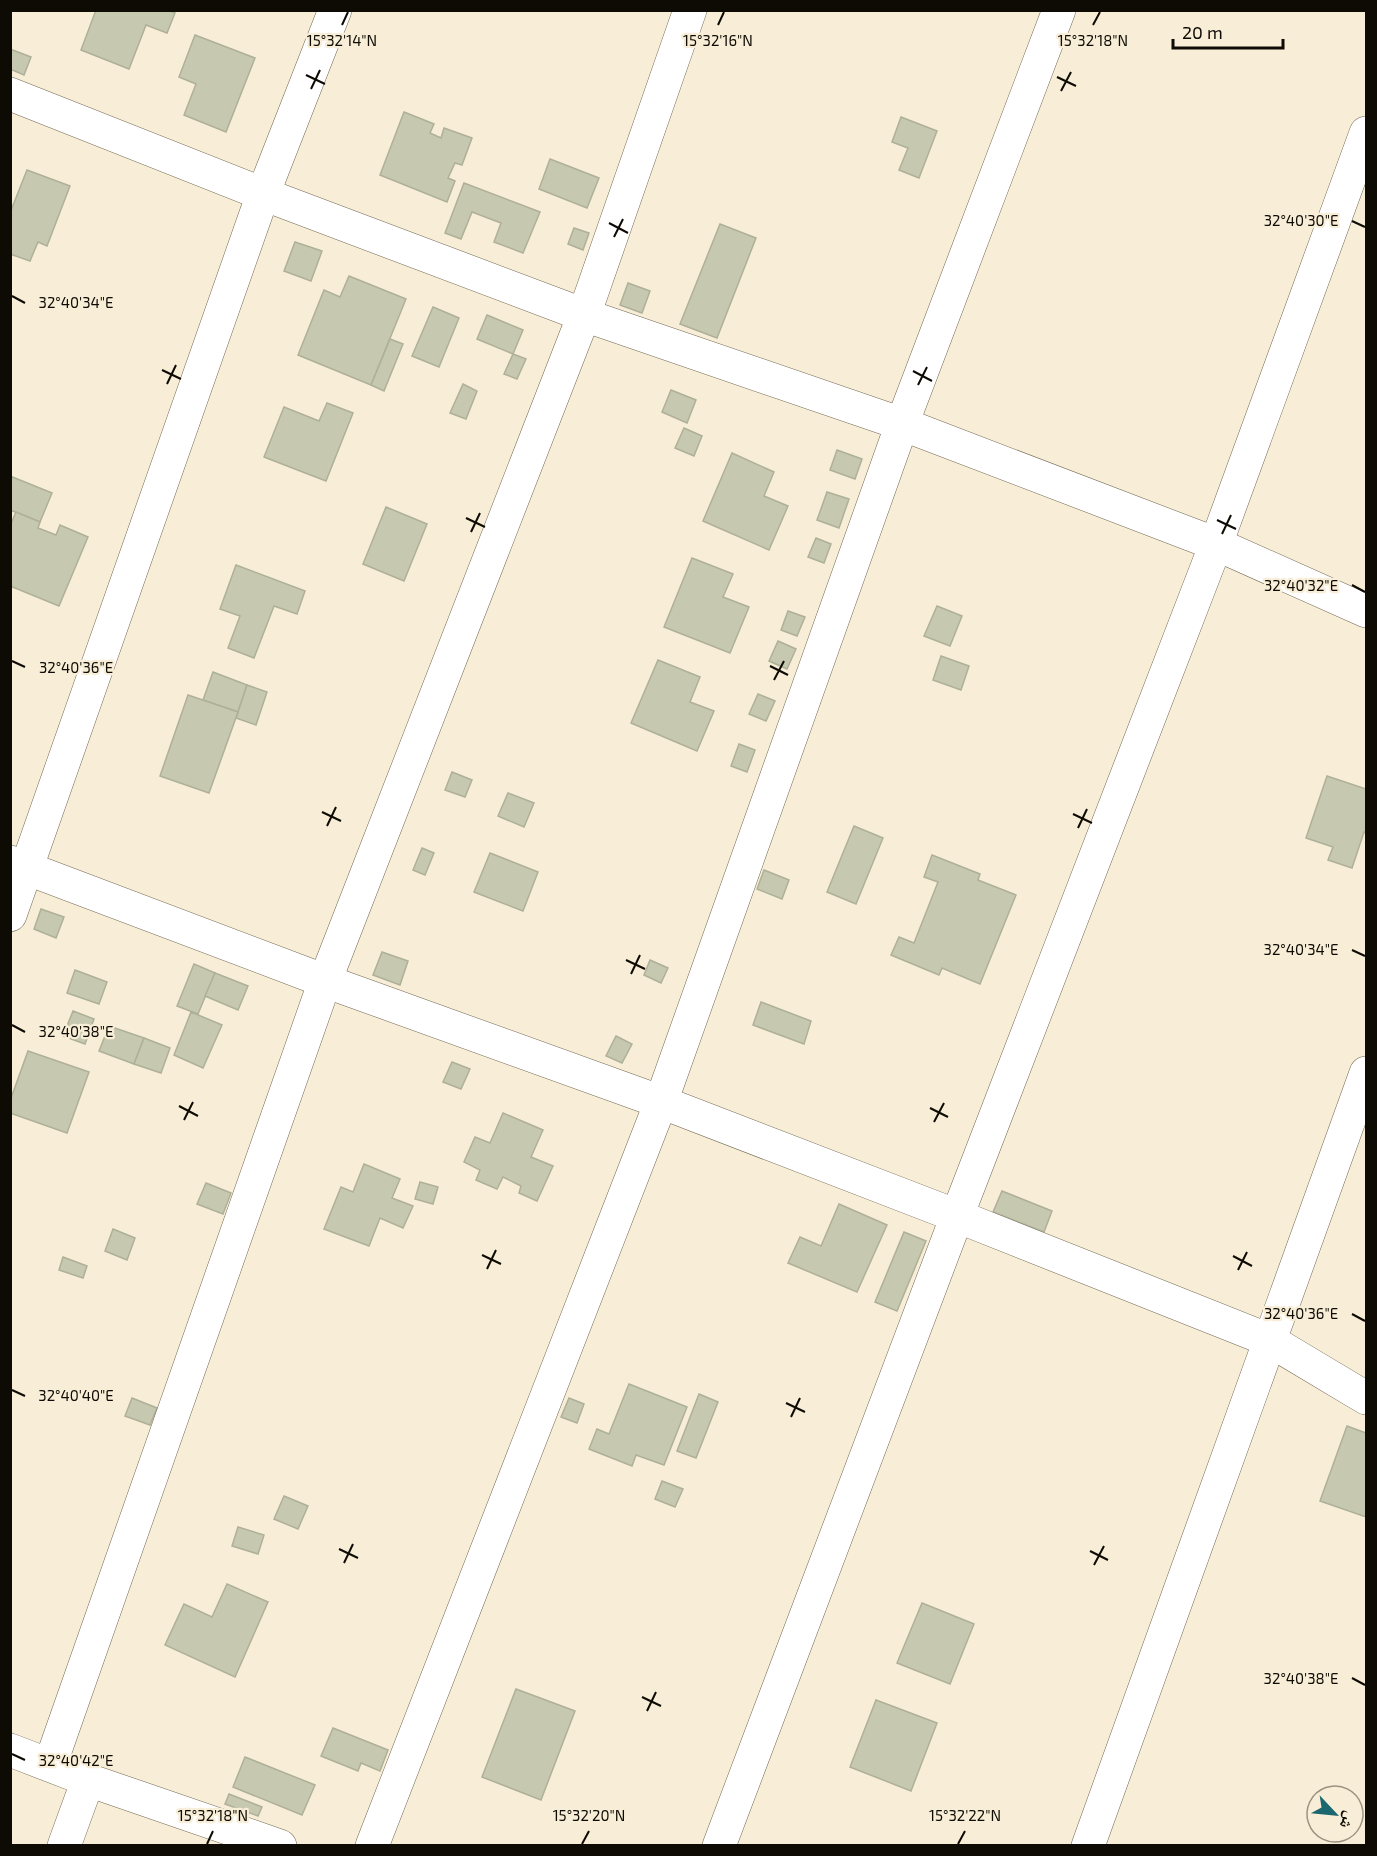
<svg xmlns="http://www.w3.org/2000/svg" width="1377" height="1856" font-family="'Exo 2','Noto Naskh Arabic',sans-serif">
<rect width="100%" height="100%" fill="#f8edd6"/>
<g fill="#c6c8af" stroke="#aeb098" stroke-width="1.5">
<path d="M96,10h72l7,3 -8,20 -21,-8 -17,44 -48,-19z"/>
<path d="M195,35l60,23 -29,74 -42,-17 12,-31 -17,-7z"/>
<path d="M10,49l21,8 -7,18 -14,-6z"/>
<path d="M404,112l30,12 -4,9 11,5 3,-10 28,10 -10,27 -7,-2 -7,15 7,3 -8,21 -67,-27z"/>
<path d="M901,117l36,14 -18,47 -20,-8 9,-22 -16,-6z"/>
<path d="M550,159l49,19 -12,30 -48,-19z"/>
<path d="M27,170l43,16 -23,60 -9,-4 -8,19 -20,-7v-41z"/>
<path d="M464,183l76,29 -17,41 -29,-11 7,-19 -29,-11 -11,27 -16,-6z"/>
<path d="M720,224l36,14 -39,100 -37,-14z"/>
<path d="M574,228l15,5 -6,17 -15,-6z"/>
<path d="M295,242l27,9 -11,30 -27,-10z"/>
<path d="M349,276l57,23 -35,86 -73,-30 26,-65 16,7z"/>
<path d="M628,283l22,8 -8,22 -22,-8z"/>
<path d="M433,307l26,11 -20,49 -27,-11z"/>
<path d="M487,315l36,15 -10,24 -36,-15z"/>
<path d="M390,339l13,5 -19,47 -13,-6z"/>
<path d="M513,354l13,5 -9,20 -13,-5z"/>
<path d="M463,384l14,7 -11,28 -16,-6z"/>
<path d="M671,390l25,10 -9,23 -25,-11z"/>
<path d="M327,403l26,10 -27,68 -62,-24 20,-50 35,14z"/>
<path d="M684,428l18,8 -8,20 -19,-8z"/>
<path d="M837,450l25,9 -7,20 -25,-9z"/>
<path d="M732,453l42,19 -10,24 24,10 -19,44 -66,-29z"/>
<path d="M10,476l42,17 -12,29 -30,-12z"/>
<path d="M827,492l22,7 -10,29 -22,-8z"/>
<path d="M386,507l41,17 -23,57 -41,-17z"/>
<path d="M16,512l24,10 -2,6 18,7 4,-10 28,12 -29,69 -49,-20v-60z"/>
<path d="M816,538l15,6 -7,19 -16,-6z"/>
<path d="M692,558l41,16 -10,23 26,10 -19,46 -66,-26z"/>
<path d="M236,565l69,26 -8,23 -23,-8 -20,52 -26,-10 12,-32 -20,-7z"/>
<path d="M937,606l25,10 -12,30 -26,-10z"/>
<path d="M788,611l17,6 -8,19 -16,-6z"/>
<path d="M778,641l18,8 -9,20 -18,-8z"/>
<path d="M941,656l28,10 -8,24 -28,-10z"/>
<path d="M658,660l42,17 -10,25 24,9 -17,40 -66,-28z"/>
<path d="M213,672l34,13 -9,27 -35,-12z"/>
<path d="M247,685l20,7 -11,33 -20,-7z"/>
<path d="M758,694l17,7 -9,20 -17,-7z"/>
<path d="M188,695l50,17 -29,81 -49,-17z"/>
<path d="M739,744l16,6 -8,22 -16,-6z"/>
<path d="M452,772l20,8 -7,17 -20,-7z"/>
<path d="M1327,776l39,13v44l-2,-1 -12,36 -24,-8 5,-13 -27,-9z"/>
<path d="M508,793l26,10 -10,24 -26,-11z"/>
<path d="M854,826l29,12 -27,66 -29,-12z"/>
<path d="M422,848l12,5 -9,22 -12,-5z"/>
<path d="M490,853l48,19 -15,39 -49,-19z"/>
<path d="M932,855l48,19 -2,6 38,15 -36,89 -38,-16 -3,7 -48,-20 8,-18 15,6 24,-61 -14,-5z"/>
<path d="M764,870l25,10 -7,19 -25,-10z"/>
<path d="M41,909l23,8 -8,21 -22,-9z"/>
<path d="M382,952l26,9 -8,24 -27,-10z"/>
<path d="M650,960l18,8 -7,15 -17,-8z"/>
<path d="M194,964l21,9 -17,41 -21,-8z"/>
<path d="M75,970l32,12 -8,22 -32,-11z"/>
<path d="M215,973l33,13 -10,24 -33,-14z"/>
<path d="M761,1002l50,19 -7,23 -51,-19z"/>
<path d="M73,1011l21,8 -9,25 -22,-8z"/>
<path d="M191,1012l31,13 -19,43 -29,-13z"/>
<path d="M109,1026l35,12 -10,26 -35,-13z"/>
<path d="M616,1036l16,8 -10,19 -16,-7z"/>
<path d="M144,1038l26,10 -9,25 -27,-9z"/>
<path d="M28,1051l61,21 -22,61 -57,-20v-12z"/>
<path d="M452,1062l18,7 -9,20 -18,-7z"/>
<path d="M503,1113l40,17 -12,27 22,9 -16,35 -18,-8 2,-7 -18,-9 -6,12 -21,-9 4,-10 -16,-8 11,-25 15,6z"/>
<path d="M364,1164l36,15 -8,19 21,8 -10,22 -23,-10 -11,28 -45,-17 17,-42 12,5z"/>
<path d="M420,1182l18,5 -5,17 -18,-5z"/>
<path d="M206,1183l25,10 -8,21 -26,-10z"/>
<path d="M1002,1191l50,20 -8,21 -51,-20z"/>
<path d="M839,1204l48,21 -30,67 -69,-29 12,-26 21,9z"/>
<path d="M113,1229l22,9 -8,22 -22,-9z"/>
<path d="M904,1232l22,9 -29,70 -22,-9z"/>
<path d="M63,1257l24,9 -4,12 -24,-8z"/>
<path d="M629,1384l58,23 -23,58 -28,-10 -4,11 -43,-17 8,-20 12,5z"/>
<path d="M699,1394l19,8 -22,56 -19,-7z"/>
<path d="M132,1398l25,10 -7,17 -25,-9z"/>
<path d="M569,1398l15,6 -7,19 -16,-6z"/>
<path d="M1347,1426l19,7v84l-46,-16z"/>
<path d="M662,1481l21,8 -8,18 -20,-8z"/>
<path d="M284,1496l24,10 -10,23 -24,-10z"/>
<path d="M238,1527l26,8 -6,19 -26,-8z"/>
<path d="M227,1584l41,18 -33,75 -70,-32 19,-41 28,13z"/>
<path d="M922,1603l52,21 -24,60 -53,-21z"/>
<path d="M516,1689l59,22 -34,89 -59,-23z"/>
<path d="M876,1700l61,23 -26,68 -61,-24z"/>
<path d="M333,1728l55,22 -8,21 -19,-8 -3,8 -37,-15z"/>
<path d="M245,1757l70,28 -13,30 -69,-28z"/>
<path d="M229,1794l33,13 -4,9 -33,-12z"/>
</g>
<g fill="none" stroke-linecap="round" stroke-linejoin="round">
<defs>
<g id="minor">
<path d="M10,94l253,100 321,121 318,109 314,120 150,67"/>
<path d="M10,862l315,119 336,121 296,114 312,124 97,58"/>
<path d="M10,915l253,-721 72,-184"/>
<path d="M10,1750l78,30 192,66"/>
<path d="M50,1765l275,-784 259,-666 106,-305"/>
<path d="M64,1846l24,-66"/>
<path d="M372,1846l289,-744 241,-678 157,-414"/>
<path d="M719,1846l238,-630 259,-672 150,-411"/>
<path d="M1088,1846l278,-773"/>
</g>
</defs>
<use href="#minor" stroke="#736955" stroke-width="34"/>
<use href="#minor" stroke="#fff" stroke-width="33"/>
</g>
<path fill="none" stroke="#0e0b04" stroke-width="2" d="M342,25l6,-13M718,25l6,-13M1093,25l7,-13M306,75l19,9M1057,77l19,9M311,89l9,-19M1061,91l10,-19M1352,221l13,6M609,223l19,10M614,237l9,-18M12,296l13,7M162,370l19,9M913,371l19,10M167,384l9,-19M918,385l9,-18M466,518l19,9M1217,520l19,9M471,532l9,-19M1222,534l9,-19M1352,585l13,7M12,661l13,6M770,666l18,9M774,680l10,-19M322,812l19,9M1073,814l19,9M327,826l9,-19M1078,828l9,-19M1352,950l13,6M626,960l19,9M631,974l9,-19M12,1025l13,7M179,1106l19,10M930,1108l18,9M184,1120l9,-18M934,1122l10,-19M482,1255l19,9M1233,1256l19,10M487,1269l9,-19M1238,1270l9,-18M1352,1314l13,7M12,1390l13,6M786,1403l19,9M791,1417l9,-19M339,1549l19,9M1090,1551l18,9M344,1563l9,-19M1094,1565l10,-19M1352,1678l13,7M642,1697l19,9M647,1711l9,-19M12,1754l13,6M207,1844l6,-13M582,1844l7,-13M958,1844l7,-13"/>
<g font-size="15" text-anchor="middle" fill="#0e0b04" stroke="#f8edd6" stroke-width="4.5" stroke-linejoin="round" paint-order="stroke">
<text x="342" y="46">15°32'14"N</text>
<text x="718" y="46">15°32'16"N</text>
<text x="1093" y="46">15°32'18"N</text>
<text x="1301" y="226">32°40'30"E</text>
<text x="76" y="308">32°40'34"E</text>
<text x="1301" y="591">32°40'32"E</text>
<text x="76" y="673">32°40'36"E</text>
<text x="1301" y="955">32°40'34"E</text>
<text x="76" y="1037">32°40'38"E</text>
<text x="1301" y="1319">32°40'36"E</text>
<text x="76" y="1401">32°40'40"E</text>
<text x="1301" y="1684">32°40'38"E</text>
<text x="76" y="1766">32°40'42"E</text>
<text x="213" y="1821">15°32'18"N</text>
<text x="589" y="1821">15°32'20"N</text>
<text x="965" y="1821">15°32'22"N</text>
</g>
<rect width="1377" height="1856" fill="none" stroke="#0e0b04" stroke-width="24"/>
<g transform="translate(1335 1814) rotate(116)"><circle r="28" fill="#f8edd6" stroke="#9a9382" stroke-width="1.5"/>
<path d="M0-4.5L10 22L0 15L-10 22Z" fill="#1b6770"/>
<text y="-9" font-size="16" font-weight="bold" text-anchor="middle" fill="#0e0b04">ش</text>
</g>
<path d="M1173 39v9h110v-9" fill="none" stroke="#0e0b04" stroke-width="3"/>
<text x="1182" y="39" font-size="18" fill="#0e0b04" stroke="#f8edd6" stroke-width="4.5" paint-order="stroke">20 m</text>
</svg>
